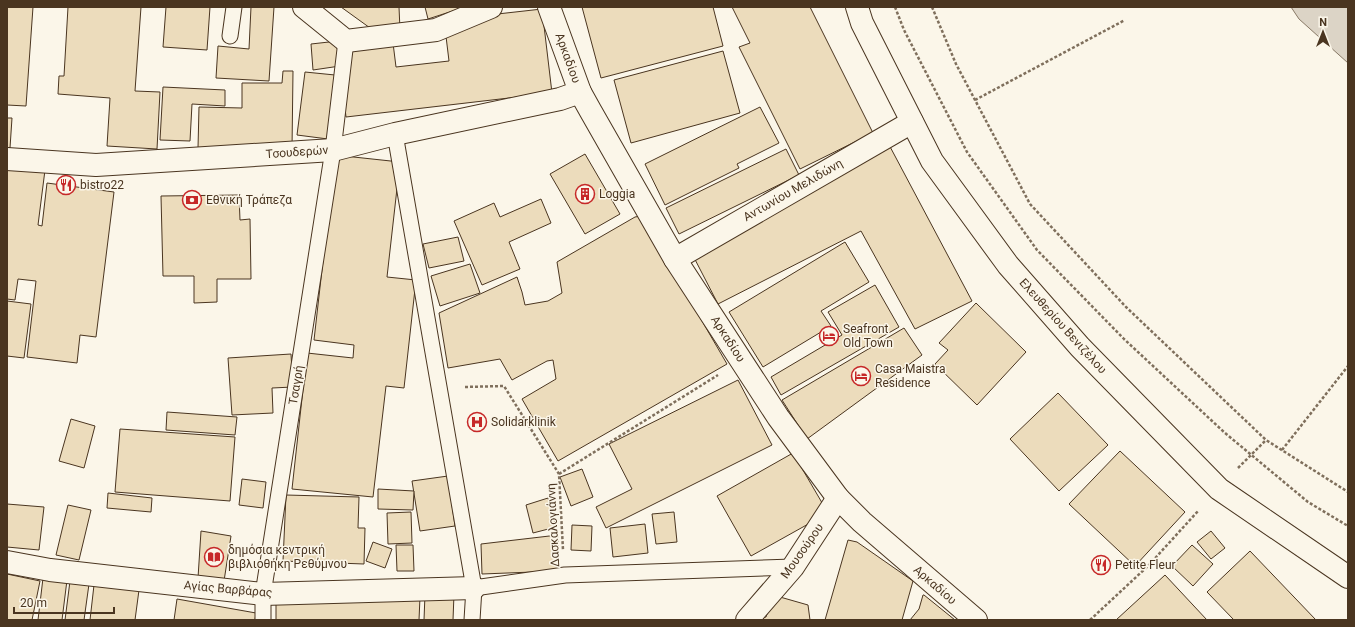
<svg xmlns="http://www.w3.org/2000/svg" width="1355" height="627" font-family="Roboto,sans-serif">
<rect width="100%" height="100%" fill="#fbf6e9"/>
<path fill="#dcd4c6" stroke="#887966" d="M1291,7h57v56l-49,-44z"/>
<g fill="#ecdcbc" stroke="#4a3520">
<path d="M7,7h26l-7,99 -19,-1z"/>
<path d="M68,7h73l-6,84 25,1 -3,57 -50,-3 3,-48 -52,-4 1,-18h5z"/>
<path d="M166,7h44l-3,43 -44,-3z"/>
<path d="M251,7h23l-5,74 -53,-3 2,-32 31,3z"/>
<path d="M341,7h58l1,23 -23,3z"/>
<path d="M425,7h40l-37,12z"/>
<path d="M582,7h131l10,39 -122,32z"/>
<path d="M732,7h78l63,126 -73,36 -61,-122 11,-4z"/>
<path d="M542,9l10,84 -206,24 -6,-51 -27,4 -2,-26 81,-9 4,32 53,-6 -5,-41z"/>
<path d="M723,51l17,62 -109,30 -17,-63z"/>
<path d="M283,71h10l-1,78 -94,-1 1,-41 43,1v-25h40z"/>
<path d="M305,72l30,3 -7,64 -31,-4z"/>
<path d="M163,87l62,3v16l-33,-2 -2,37 -30,-1z"/>
<path d="M760,107l19,36 -42,21 2,4 -74,37 -20,-41z"/>
<path d="M7,118h5l-2,30 -3,-1z"/>
<path d="M887,141l85,160 -57,28 -54,-98 -143,73 -31,-60z"/>
<path d="M786,149l13,26 -120,59 -13,-26z"/>
<path d="M585,154l35,60 -35,20 -35,-60z"/>
<path d="M335,155l65,7 -13,115 29,3 -12,108 -18,-2 -13,111 -81,-8 15,-136 46,5 1,-13 -40,-5z"/>
<path d="M7,165l38,5 -7,55 4,1 5,-43 67,9 -18,145 -16,-2 -3,28 -50,-6 9,-76 -18,-2 -3,21 -8,-1z"/>
<path d="M239,195l1,25 10,-1 1,60h-34v23l-23,1v-27h-31l-2,-80z"/>
<path d="M541,199l10,24 -42,19 11,27 -38,16 -28,-64 40,-18 6,14z"/>
<path d="M641,216l86,148 -169,97 -36,-62 34,-20 -3,-19 -6,1 -35,19 -12,-21 -52,9 -9,-55 78,-36 5,15 3,13 23,-4 14,-8 -5,-31 78,-45z"/>
<path d="M458,237l6,24 -35,7 -6,-24z"/>
<path d="M845,242l24,40 -48,29 10,15 -68,41 -34,-55z"/>
<path d="M470,264l10,29 -40,13 -9,-30z"/>
<path d="M875,285l24,42 -118,68 -10,-18 71,-42 -14,-23z"/>
<path d="M7,301l24,3 -7,54 -17,-2z"/>
<path d="M976,303l50,49 -49,53 -42,-41 13,-14 -9,-7z"/>
<path d="M904,328l18,27 -115,84 -25,-39z"/>
<path d="M291,354l2,33 -21,1 1,25 -41,2 -4,-57z"/>
<path d="M738,380l34,65 -166,83 -10,-21 36,-18 -23,-45z"/>
<path d="M1058,393l50,52 -49,46 -49,-52z"/>
<path d="M167,412l70,5 -2,18 -69,-5z"/>
<path d="M71,419l24,7 -11,42 -25,-7z"/>
<path d="M120,429l115,8 -5,64 -115,-9z"/>
<path d="M1120,451l65,61 -50,54 -66,-62z"/>
<path d="M793,453l35,60 -77,43 -34,-60z"/>
<path d="M582,469l11,28 -22,9 -11,-29z"/>
<path d="M448,476l7,50 -35,5 -8,-50z"/>
<path d="M242,479l24,3 -3,26 -24,-3z"/>
<path d="M378,489l36,2 -1,19 -35,-1z"/>
<path d="M108,493l44,5 -1,14 -44,-4z"/>
<path d="M286,495l73,2 -1,31h7l-1,36 -81,-3z"/>
<path d="M548,498l8,29 -23,6 -7,-28z"/>
<path d="M7,504l37,3 -5,43 -32,-3z"/>
<path d="M68,505l23,5 -12,50 -23,-5z"/>
<path d="M411,512l1,31 -24,1 -1,-31z"/>
<path d="M674,512l3,30 -21,2 -4,-30z"/>
<path d="M645,524l3,29 -35,4 -3,-29z"/>
<path d="M572,525l20,1 -1,25 -20,-1z"/>
<path d="M201,531l30,5 -7,45 -26,-3z"/>
<path d="M1211,531l14,17 -14,11 -14,-17z"/>
<path d="M558,535l1,36 -77,3 -1,-30z"/>
<path d="M848,540l9,2 56,39 -11,39h-77z"/>
<path d="M373,542l19,7 -7,19 -19,-7z"/>
<path d="M396,545h17l1,26h-17z"/>
<path d="M1192,545l21,19 -20,22 -21,-20z"/>
<path d="M1250,551l66,69h-82l-27,-28z"/>
<path d="M7,574l33,7 -8,39h-25z"/>
<path d="M1165,575l42,45h-91z"/>
<path d="M43,578l24,2 -5,40h-24z"/>
<path d="M70,581l19,3 -5,36h-19z"/>
<path d="M94,585l45,5 -4,30h-45z"/>
<path d="M425,594h29l-1,26h-29z"/>
<path d="M773,595l35,10 2,15h-61l17,-3z"/>
<path d="M923,595h1l31,25h-45l9,-11z"/>
<path d="M420,597l-1,23h-143v-19z"/>
<path d="M177,599l79,14 -1,7h-81z"/>
</g>
<g fill="none" stroke-linecap="round" stroke-linejoin="round">
<defs>
<g id="lane">
<path d="M230,36l4,-29"/>
<path d="M395,134l79,454 -2,32"/>
<path d="M474,588l91,-13 228,-8"/>
<path d="M263,620v-26l70,-444 13,-109"/>
</g>
<g id="street">
<path d="M304,7l42,34 90,-11 55,-23"/>
<path d="M549,7l31,85 10,18 85,149 103,158 60,81 24,24 114,98"/>
<path d="M7,159l89,6 237,-15 62,-16 165,-35 20,-7"/>
<path d="M675,259l237,-137"/>
<path d="M7,562l43,8 213,24 211,-6"/>
<path d="M747,620l46,-53 45,-69"/>
</g>
<path id="secondary" d="M857,7l5,16 70,138 76,104 72,82 139,142 129,88"/>
</defs>
<use href="#lane" stroke="#4a3520" stroke-width="17"/>
<use href="#street" stroke="#4a3520" stroke-width="24"/>
<use href="#secondary" stroke="#4a3520" stroke-width="24"/>
<g stroke="#7f6f5c" stroke-width="2.5" stroke-dasharray="3 2" stroke-linecap="butt">
<path d="M895,7l9,23 63,122 70,98 87,89 101,94 83,69 40,24"/>
<path d="M932,7l24,57 74,140 96,103 140,133 82,52"/>
<path d="M975,100l150,-80"/>
<path d="M465,387l39,-1 55,88 4,76"/>
<path d="M1282,450l66,-84"/>
<path d="M1238,468l28,-28"/>
<path d="M559,474l159,-99"/>
<path d="M1090,620l58,-54 51,-56"/>
</g>
<use href="#lane" stroke="#fbf6e9" stroke-width="15"/>
<use href="#street" stroke="#fbf6e9" stroke-width="22"/>
<use href="#secondary" stroke="#fbf6e9" stroke-width="22"/>
</g>
<defs>
<symbol id="restaurant-ring" viewBox="-11 -11 22 22"><circle r="9.5" fill="#fbf6e9" stroke="#c62828" stroke-width="1.5"/><path d="M-5-6h1v4h1v-4h1v4h1v-4h1v5L-1.5 .5V6h-2V.5L-5-1ZM5-6V6H3V1.5H1.5Q1.5-4 5-6Z" fill="#c62828"/></symbol>
<symbol id="building-ring" viewBox="-11 -11 22 22"><circle r="9.5" fill="#fbf6e9" stroke="#c62828" stroke-width="1.5"/><path d="M-4-6H4V6H1V3H-1V6H-4ZM-2.5-4.3h1.7v1.8h-1.7ZM.8-4.3h1.7v1.8H.8ZM-2.5-1h1.7V.8h-1.7ZM.8-1h1.7V.8H.8Z" fill="#c62828"/></symbol>
<symbol id="bank-ring" viewBox="-11 -11 22 22"><circle r="9.5" fill="#fbf6e9" stroke="#c62828" stroke-width="1.5"/><path d="M-6-4H6V4H-6ZM0-2.3a2.3 2.3 0 1 0 0 4.6a2.3 2.3 0 1 0 0-4.6Z" fill="#c62828"/></symbol>
<symbol id="hotel-ring" viewBox="-11 -11 22 22"><circle r="9.5" fill="#fbf6e9" stroke="#c62828" stroke-width="1.5"/><path d="M-6-4.5h1.5V1H6V5H4.5V3h-9V5H-6ZM-4 0a1.8 1.8 0 1 1 3.6 0ZM.5 0V-2.5h3Q6-2.5 6 0Z" fill="#c62828"/></symbol>
<symbol id="hospital-ring" viewBox="-11 -11 22 22"><circle r="9.5" fill="#fbf6e9" stroke="#c62828" stroke-width="1.5"/><path d="M-5-5h3v3.5h4V-5h3V5h-3V1.5h-4V5h-3Z" fill="#c62828"/></symbol>
<symbol id="library-ring" viewBox="-11 -11 22 22"><circle r="9.5" fill="#fbf6e9" stroke="#c62828" stroke-width="1.5"/><path d="M-6-4Q-3-5.5-.7-3.5V5Q-3 3-6 4ZM6-4Q3-5.5 .7-3.5V5Q3 3 6 4Z" fill="#c62828"/></symbol>
</defs>
<g fill-rule="evenodd">
<use href="#restaurant-ring" x="55" y="174" width="22" height="22"/>
<use href="#building-ring" x="574" y="183" width="22" height="22"/>
<use href="#bank-ring" x="181" y="189" width="22" height="22"/>
<use href="#hotel-ring" x="818" y="325" width="22" height="22"/>
<use href="#hotel-ring" x="850" y="365" width="22" height="22"/>
<use href="#hospital-ring" x="466" y="411" width="22" height="22"/>
<use href="#library-ring" x="203" y="546" width="22" height="22"/>
<use href="#restaurant-ring" x="1090" y="554" width="22" height="22"/>
</g>
<g text-anchor="middle" stroke-width="3" stroke-linejoin="round" paint-order="stroke">
<g font-size="12" fill="#4a3520" stroke="#fbf6e9">
<text transform="translate(568 58) rotate(70)" y="4">Αρκαδίου</text>
<text transform="translate(297 152) rotate(-4)" y="4">Τσουδερών</text>
<text transform="translate(793 190) rotate(-30)" y="4">Αντωνίου Μελιδώνη</text>
<text transform="translate(1063 326) rotate(48)" y="4">Ελευθερίου Βενιζέλου</text>
<text transform="translate(728 339) rotate(57)" y="4">Αρκαδίου</text>
<text transform="translate(296 385) rotate(-81)" y="4">Τσαγρή</text>
<text transform="translate(553 525) rotate(-93)" y="4">Δασκαλογιάννη</text>
<text transform="translate(802 551) rotate(-55)" y="4">Μουσούρου</text>
<text transform="translate(935 585) rotate(41)" y="4">Αρκαδίου</text>
<text transform="translate(228 589) rotate(5)" y="4">Αγίας Βαρβάρας</text>
</g>
<g font-size="12" fill="#4a3520" stroke="#fbf6e9" text-anchor="start">
<text x="80" y="189">bistro22</text>
<text x="599" y="198">Loggia</text>
<text x="206" y="204">Εθνική Τράπεζα</text>
<text x="843" y="333">Seafront<tspan x="843" dy="14">Old Town</tspan></text>
<text x="875" y="373">Casa Maistra<tspan x="875" dy="14">Residence</tspan></text>
<text x="491" y="426">Solidarklinik</text>
<text x="228" y="554">δημόσια κεντρική<tspan x="228" dy="14">βιβλιοθήκη Ρεθύμνου</tspan></text>
<text x="1115" y="569">Petite Fleur</text>
</g>
</g>
<rect width="1355" height="627" fill="none" stroke="#4a3520" stroke-width="16"/>
<g transform="translate(1323 32)" stroke="#fbf6e9" stroke-width="3" paint-order="stroke">
<path d="M0-3L7 15L0 10L-7 15Z" fill="#4a3520"/>
<text y="-6" font-size="11" font-weight="bold" text-anchor="middle" fill="#4a3520">N</text>
</g>
<path d="M14 607v6h100v-6" fill="none" stroke="#4a3520" stroke-width="2"/>
<text x="20" y="607" font-size="12" fill="#4a3520" stroke="#fbf6e9" stroke-width="3" paint-order="stroke">20 m</text>
</svg>
